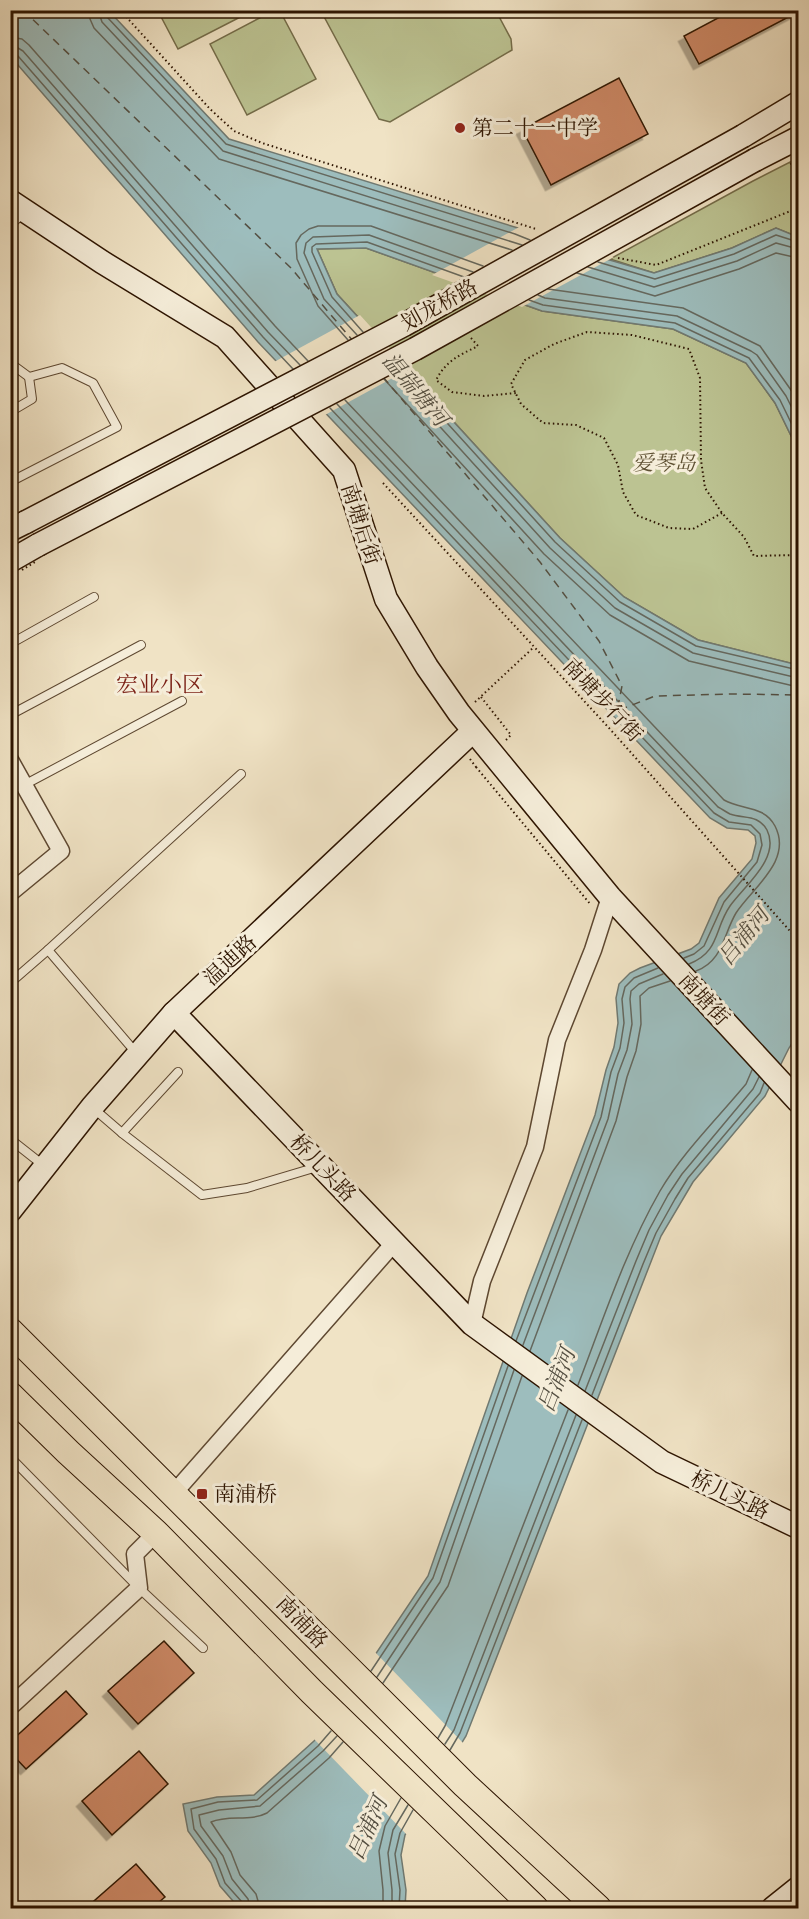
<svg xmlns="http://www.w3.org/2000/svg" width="809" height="1919" font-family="Alegreya,'Noto Serif SC',serif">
<defs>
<filter id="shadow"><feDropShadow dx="-5.5" dy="5.5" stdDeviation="0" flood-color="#0004"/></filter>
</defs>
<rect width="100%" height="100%" fill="#f0e3c5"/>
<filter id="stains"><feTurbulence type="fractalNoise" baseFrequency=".00333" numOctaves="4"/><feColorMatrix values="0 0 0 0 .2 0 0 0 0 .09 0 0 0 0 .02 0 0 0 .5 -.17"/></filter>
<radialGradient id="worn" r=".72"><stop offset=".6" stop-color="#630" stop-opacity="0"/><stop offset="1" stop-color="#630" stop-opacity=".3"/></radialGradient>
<g fill="#bcc392" stroke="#746c49" stroke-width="1.5">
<path d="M158,11h94l-74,38z"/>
<path d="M273,11h7l36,68 -69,36 -37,-71z"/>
<path d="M321,11h175l15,28 1,11 -122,72 -11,-3z"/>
<path d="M798,158v79l-22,-9 -44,20 -78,25 -44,-14 143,-78z"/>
<path d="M366,248l176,63 131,18 73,34 29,40 23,47v215l-100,-25 -74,-43 -64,-59 -223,-244 -20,-45z"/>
</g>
<path fill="#9dbdbd" stroke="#707971" stroke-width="1.5" d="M10,11h99l120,128 289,89 30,14 106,31 78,-25 44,-20 22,9v213l-23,-47 -29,-40 -73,-34 -131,-18 -176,-63 -49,1 20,45 223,244 64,59 74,43 100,25v369l-9,14 -24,48 -72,86 -32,54 -195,500 -61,99 -4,20 5,35 -1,18h-166l-19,-22 -9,-23 -23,-32 -5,-27 34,-7 37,-2 60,-54 12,-13 102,-152 99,-283 68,-178 11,-45 8,-23 4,-24 -2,-25 3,-14 11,-11 10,-5 51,-19 8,-6 20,-45 33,-39 4,-16 -1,-7 -7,-6 -21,-2 -17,-10 -452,-476 -247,-285z"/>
<g fill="#f0e3c5">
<path d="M521,226l28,13 65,18 -92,50 -90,-32z"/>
<path d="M360,315l49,54 -84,46 -51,-53z"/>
<path d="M374,1651l90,93 -56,92 -95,-98 10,-12z"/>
</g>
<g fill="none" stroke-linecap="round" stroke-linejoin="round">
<g stroke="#65685e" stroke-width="1.5">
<path d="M89,10l1,9 4,9 125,131 293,91"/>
<path d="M98,10l4,12 121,129 299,94"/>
<path d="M105,10l2,7 119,127 289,90 15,6"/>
<path d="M10,37l12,2 7,6 246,281 33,35"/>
<path d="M10,46l8,2 5,3 245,281 32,33"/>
<path d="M10,54l8,2 245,281 30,32"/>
<path d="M598,262l57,17 79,-25 42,-19 22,7"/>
<path d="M588,267l66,20 83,-26 39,-18 22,6"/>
<path d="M577,273l78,23 84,-27 37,-16 22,5"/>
<path d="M548,289l135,19 77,38 38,54"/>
<path d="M538,295l7,3 132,18 74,35 6,4 29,41 12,24"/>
<path d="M529,300l14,5 132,18 74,35 31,42 18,37"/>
<path d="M363,332l-31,-35 -20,-45v-5l4,-3 51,-2 97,35"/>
<path d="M357,335l-33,-36 -20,-46 2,-10 7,-6 56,-2 104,37"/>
<path d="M348,340l-30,-34 -21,-47 -1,-16 5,-8 8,-6 9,-3h53l112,40"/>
<path d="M400,371l155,171 65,60 76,44 102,24"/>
<path d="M393,375l157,173 65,60 78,45 105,25"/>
<path d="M384,379l160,175 66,61 79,46 109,26"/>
<path d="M345,400l379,400c17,10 40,5 51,26 18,35 -23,62 -39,87 -13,22 -13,48 -40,58"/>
<path d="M337,404l381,403c4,2 8,5 12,7 14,5 28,0 37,16 14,28 -23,56 -37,76 -16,23 -10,46 -41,58"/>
<path d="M330,408l384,405 15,9 22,3 9,9 2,11 -5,17 -33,40 -20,44 -10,8 -10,4"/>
<path d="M516,1341l85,-224 10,-45 9,-24 4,-25 -2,-24 3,-12 9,-9 24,-10"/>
<path d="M523,1345l85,-226 10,-45 9,-24 5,-26 -2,-25 1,-8 8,-7 24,-10"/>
<path d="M530,1351l86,-230 11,-44 9,-26 5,-27 -1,-28 9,-8 21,-7"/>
<path d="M578,1385c25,-65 47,-133 82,-194 23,-39 57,-72 86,-107l6,-14"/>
<path d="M585,1391l51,-130 13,-31 19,-35 14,-21 71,-85 6,-12"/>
<path d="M592,1395l51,-131 13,-31 19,-34 13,-21 72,-85 4,-10"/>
<path d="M371,1671l62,-93 75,-212"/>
<path d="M377,1677l63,-95 74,-212"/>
<path d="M383,1683l65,-97 74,-210"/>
<path d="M438,1738l7,-12 123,-316"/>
<path d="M445,1744l9,-14 122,-315"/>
<path d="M450,1750l10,-17 122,-313"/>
<path d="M243,1908l-1,-6 -17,-19 -9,-24 -22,-30 -3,-20 27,-7 39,-2 61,-54 13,-15"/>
<path d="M250,1908l-2,-9 -16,-20 -9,-23 -22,-30 -2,-11 20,-5 41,-4 63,-55 14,-15"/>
<path d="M260,1908l-4,-14 -16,-19 -9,-23 -20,-30c17,-8 39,0 56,-9l62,-55 14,-16"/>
<path d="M383,1908v-18l-4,-39 6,-25 16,-28"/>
<path d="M392,1908v-18l-4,-37 5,-23 15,-25"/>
<path d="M399,1908l1,-18 -5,-36 5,-21 13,-23"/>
</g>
<g stroke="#544f42" stroke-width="1.5" stroke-dasharray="8 6" stroke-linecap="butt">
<path d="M23,10l268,258 62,73"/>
<path d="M383,377l157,185 59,79 23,45 -5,25 38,-15 78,-2 65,1"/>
</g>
</g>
<g fill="#d08a67" stroke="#2d1400" stroke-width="1.5" filter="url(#shadow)">
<path d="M733,10h65v2l-99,52 -15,-28z"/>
<path d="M619,78l29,56 -97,51 -29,-56z"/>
<path d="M164,1641l30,32 -56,51 -30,-33z"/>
<path d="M66,1691l21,23 -61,55 -16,-17v-10z"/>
<path d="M139,1751l29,33 -56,51 -30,-34z"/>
<path d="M136,1864l29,33 -13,11h-66z"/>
</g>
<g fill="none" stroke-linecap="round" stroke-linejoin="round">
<defs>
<g id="lane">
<path d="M10,225l15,-13"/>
<path d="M10,363l19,14 33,-9 31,15 24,44 -107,55"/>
<path d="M10,412l22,-13 -3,-22"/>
<path d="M10,644l84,-47"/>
<path d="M10,715l131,-70"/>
<path d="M24,785l158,-84"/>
<path d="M10,983l38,-33"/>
<path d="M137,1054l-89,-104 193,-176"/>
<path d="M178,1072l-56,61 80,62 45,-7 70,-21"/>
<path d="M93,1108l29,25"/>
<path d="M10,1139l33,26"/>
<path d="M10,1457l129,131 64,60"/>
</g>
<g id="street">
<path d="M10,760l51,91 -51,42"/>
<path d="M472,1324l10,-43 53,-134 22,-107 36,-90 17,-53"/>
<path d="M174,1493l220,-250"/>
<path d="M10,1707l129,-119 -4,-34 21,-21"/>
</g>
<g id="secondary">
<path d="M743,136l55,-33"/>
<path d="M755,160l43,-22"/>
<path d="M10,201l92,61 123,75 119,133 42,129 41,68 32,46 151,184 188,204"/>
<path d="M10,530l16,-8"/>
<path d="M10,561l28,-16"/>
<path d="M174,1013l298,311 190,138 136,65"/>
<path d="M10,1211l82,-104 82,-94 299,-282"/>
<path d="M773,1908l25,-20"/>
</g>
<g id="primary">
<path d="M10,1331l455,454 133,123"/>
<path d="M10,1395l58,57 88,81 156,159 223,216"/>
</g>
</defs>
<use href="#lane" stroke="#5e4831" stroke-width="10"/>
<use href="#street" stroke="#5e4831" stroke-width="19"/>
<use href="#secondary" stroke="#2d1400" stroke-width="25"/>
<use href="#primary" stroke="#2d1400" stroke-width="28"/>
<g stroke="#2d1400" stroke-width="2" stroke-dasharray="1.5 3" stroke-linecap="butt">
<path d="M120,10l90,99 24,22 28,12 274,86"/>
<path d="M790,164l8,-3"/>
<path d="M618,258l38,7 142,-57"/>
<path d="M471,338l7,8c-20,10 -31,14 -42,34l16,12 32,4 32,-3"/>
<path d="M383,483l226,245 189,212"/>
<path d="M722,513l-29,16 -24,-1 -33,-13 -13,-23 -5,-27 -14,-27 -28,-13 -33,-2 -22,-19 -10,-20 14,-24 29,-16 33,-12 45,3 57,14 11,29 1,82 4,28 17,25 22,24 10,19 41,-1 3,3"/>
<path d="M481,697l30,38 -6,6"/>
<path d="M475,702l59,-55"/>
<path d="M470,759l6,8 2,-2"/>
<path d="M476,767l115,138"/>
<path d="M798,1119l-2,2 2,4"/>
</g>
<use href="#lane" stroke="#f5edd9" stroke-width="8"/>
<use href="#street" stroke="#f5edd9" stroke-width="16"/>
<use href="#secondary" stroke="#f5edd9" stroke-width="22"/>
<use href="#primary" stroke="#f0e3c5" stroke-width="26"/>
<defs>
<g id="secondary-bridge">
<path d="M26,522l378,-197 339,-189"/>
<path d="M38,545l377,-196 340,-189"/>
</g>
</defs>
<use href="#secondary-bridge" stroke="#2d1400" stroke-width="25" stroke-linecap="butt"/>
<path stroke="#2d1400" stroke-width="2" stroke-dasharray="1.5 3" stroke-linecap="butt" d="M22,570l13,-8"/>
<use href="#secondary-bridge" stroke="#f5edd9" stroke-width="22"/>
</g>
<g fill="#8f2418" stroke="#f5edd9" stroke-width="2">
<circle cx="460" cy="128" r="6"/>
<rect x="196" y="1488" width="12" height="12" rx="3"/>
</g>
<g text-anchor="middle" stroke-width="6" stroke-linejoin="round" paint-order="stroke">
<g font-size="21" fill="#2d1400" stroke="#f5edd9" text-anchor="start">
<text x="472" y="135">第二十一中学</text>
<text x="214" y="1501">南浦桥</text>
</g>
<g font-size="21" fill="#2d1400" stroke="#f5edd9">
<text transform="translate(439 305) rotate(-29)" y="7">划龙桥路</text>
<text transform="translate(361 524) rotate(72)" y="7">南塘后街</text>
<text transform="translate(603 700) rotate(47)" y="7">南塘步行街</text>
<text transform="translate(230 960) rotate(-43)" y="7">温迪路</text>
<text transform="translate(704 999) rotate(47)" y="7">南塘街</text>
<text transform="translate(323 1168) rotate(46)" y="7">桥儿头路</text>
<text transform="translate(730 1495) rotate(25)" y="7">桥儿头路</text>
<text transform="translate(302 1622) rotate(46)" y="7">南浦路</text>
</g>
<g font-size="21" font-style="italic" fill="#5f5133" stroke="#f5edd9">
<text x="664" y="470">爱琴岛</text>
</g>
<g font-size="22" font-style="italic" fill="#544f42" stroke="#f5edd9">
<text transform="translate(416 389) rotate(50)" y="8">温瑞塘河</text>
<text transform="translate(743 936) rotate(-51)" y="8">吕浦河</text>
<text transform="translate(556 1380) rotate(-69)" y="8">吕浦河</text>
<text transform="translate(367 1828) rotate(-66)" y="8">吕浦河</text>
</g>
<g font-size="22" fill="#7a1f14" stroke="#f5edd9">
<text x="160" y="692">宏业小区</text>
</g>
</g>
<rect width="809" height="1919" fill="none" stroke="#f0e3c5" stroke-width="36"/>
<rect x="12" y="12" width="785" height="1895" fill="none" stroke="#2d1400" stroke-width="3"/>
<rect x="18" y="18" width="773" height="1883" fill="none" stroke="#2d1400" stroke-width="1.5"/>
<rect width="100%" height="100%" filter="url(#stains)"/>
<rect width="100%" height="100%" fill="url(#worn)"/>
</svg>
